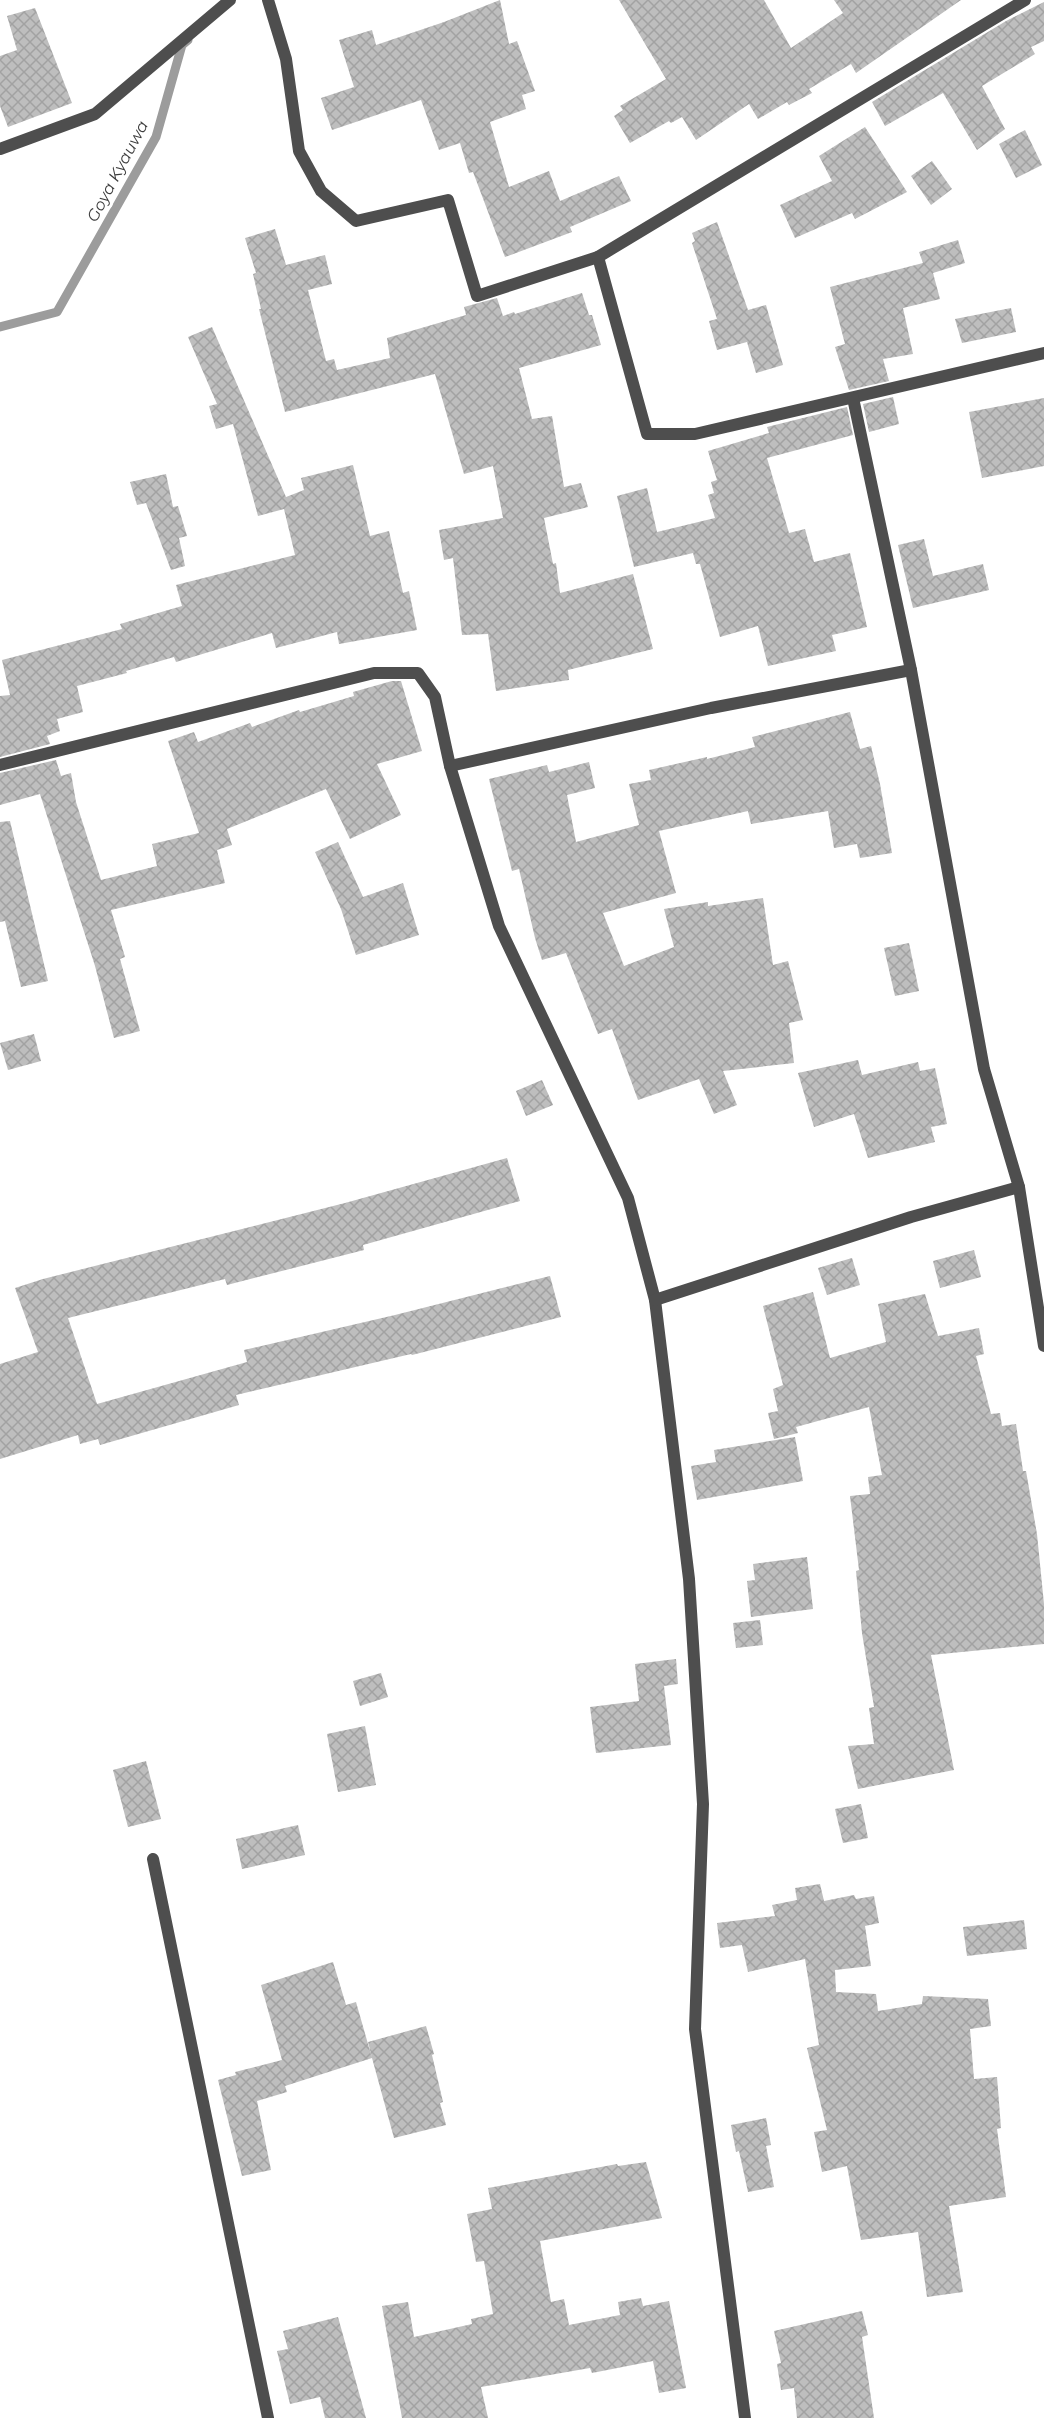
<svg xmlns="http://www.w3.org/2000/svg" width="1044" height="2418" font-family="Montserrat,sans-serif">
<defs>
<pattern id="building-cross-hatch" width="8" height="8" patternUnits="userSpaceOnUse" patternTransform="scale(1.5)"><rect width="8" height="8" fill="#bebebe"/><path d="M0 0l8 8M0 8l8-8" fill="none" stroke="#a2a2a2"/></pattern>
</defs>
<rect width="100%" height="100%" fill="#fff"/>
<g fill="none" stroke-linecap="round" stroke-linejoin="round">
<path stroke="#9c9c9c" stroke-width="9" d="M0,327l57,-15 99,-175 26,-92 6,-5"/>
</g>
<g fill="url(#building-cross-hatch)">
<path d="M500,0l9,44 8,-3 18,50 -13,4 4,14 -36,13 19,65 40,-16 11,30 59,-25 12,25 -61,26 2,5 -67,25 -32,-85 -4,1 -9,-30 -21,7 -18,-50 -89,30 -11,-32 33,-11 -15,-47 33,-10 4,15 68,-23z"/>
<path d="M619,0h145l27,48 52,-35 -9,-13h127l-105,73 -5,-9 -42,25 3,4 -23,12 -2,-3 -29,17 -9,-15 -53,36 -14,-23 -11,6 -2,-2 -39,22 -16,-27 9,-6 -3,-4 46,-27z"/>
<path d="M1044,2v39l-13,6 4,7 -53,32 23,43 -28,21 -34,-57 -58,33 -13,-24 134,-81z"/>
<path d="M35,8l37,95 -64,24 -8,-21v-50l17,-6 -10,-34z"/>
<path d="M865,127l42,65 -52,27 -3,-6 -57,25 -15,-33 52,-24 -13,-25z"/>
<path d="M1025,130l17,35 -26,13 -17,-34z"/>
<path d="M932,161l20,28 -21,16 -20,-29z"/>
<path d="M717,222l31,88 18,-5 17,60 -27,8 -9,-31 -30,8 -8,-29 8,-2 -25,-76 3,-2 -3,-8z"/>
<path d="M275,229l11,36 39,-10 7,29 -24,6 18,71 8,-2 3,11 53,-12 -3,-20 79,-23 -2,-8 33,-9 6,18 11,-4 1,2 67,-21 7,22h3l9,30 -82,23 13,51 20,-3 12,71 17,-4 7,24 -44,11 9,46 3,-1 4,30 73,-19 20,75 -85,21 1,10 -73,11 -8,-57 -26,1 -9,-77 -9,2 -5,-30 64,-12 -10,-52 -29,8 -29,-100 -150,38 -26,-103h2l-8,-35 3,-1 -11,-35z"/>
<path d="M958,240l7,23 -32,10 7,26 -37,9 10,46 -30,5 6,22 -40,9 -14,-43 10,-3 -15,-57 93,-24 -4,-11z"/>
<path d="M1011,308l5,24 -54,11 -7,-24z"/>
<path d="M212,327l74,170 18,-7 -3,-12 52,-13 17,71 19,-5 14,62 6,-2 8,39 -78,14 -2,-12 -61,16 -4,-15 -96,29 -2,-5 -48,14 1,2 -50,13 6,26 -26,7 3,12 -13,5 3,8 -50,13v-61l10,-1 -8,-35 120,-31 -2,-5 62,-18 -6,-21 119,-30 -11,-46 -26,7 -25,-92 -17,5 -7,-23 8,-2 -29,-67z"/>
<path d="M893,397l6,27 -30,8 -6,-28z"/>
<path d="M1044,398v68l-62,12 -13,-66z"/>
<path d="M847,407l6,28 -86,23 22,75 16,-4 9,33 36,-9 17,74 -35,8 4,16 -68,15 -10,-40 -38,11 -20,-73h-4l-3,-11 -59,14 -17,-71 30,-8 10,44 58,-14 -7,-23 6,-2 -3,-11 6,-2 -9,-29 61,-18 -2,-6z"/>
<path d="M166,474l7,33 5,-1 9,30 -8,2 6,28 -14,4 -25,-67 -9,2 -7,-23z"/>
<path d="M924,539l9,37 50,-12 6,26 -76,18 -15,-63z"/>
<path d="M392,681h9l21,70 -45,13 24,51 -51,24 -24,-50 -99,40 5,16 -15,5 8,33 -114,27 14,47 -5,2 20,72 -26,7 -19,-72 -55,-172 -40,11v-32l56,-13 5,16 10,-3 5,29 25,78 56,-14 -5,-22 47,-11 -31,-92 26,-9 4,10 52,-19 2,4 47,-17 1,2 54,-16 -1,-4z"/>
<path d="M850,712l10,37 11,-3 9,38 12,69 -32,5 -3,-14 -23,4 -6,-37 -77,13 -3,-13 -89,20 17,62 -73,20 21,53 50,-19 -10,-38 44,-7v4l55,-8 10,67 15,-4 15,59 -14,3 5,40 -71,8 14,34 -23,9 -15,-35 -61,21 -26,-71 -14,5 -32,-81 -24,7 -7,-22 -16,-69 -7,2 -23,-92 58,-14 2,7 40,-10 6,26 -28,7 9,47 63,-17 -10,-41 22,-4 -2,-10 58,-13v2l48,-12 -3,-10z"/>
<path d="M10,821l38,160 -27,6 -16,-66 -5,1v-100z"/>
<path d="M338,842l25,55 40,-14 16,52 -63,20 -15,-46 -26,-57z"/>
<path d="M909,943l10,48 -24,5 -11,-48z"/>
<path d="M34,1034l7,27 -33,9 -8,-27z"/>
<path d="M858,1060l4,15 56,-13 2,9 15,-3 12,56 -16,3 4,15 -67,16 -14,-44 -40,13 -16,-54z"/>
<path d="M542,1080l11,25 -27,11 -10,-25z"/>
<path d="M507,1158l13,43 -157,44 1,5 -137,35 -2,-6 -157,39 29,86 150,-42 -3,-12 151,-35 155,-39 11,41 -149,38 -1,-1 -175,41 3,10 -139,40 -2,-6 -18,5 -2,-9 -78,24v-95l38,-12 -23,-64 28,-9 302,-76z"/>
<path d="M974,1250l7,27 -41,11 -7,-27z"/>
<path d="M852,1258l8,27 -33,10 -9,-27z"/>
<path d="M813,1292l17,66 56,-16 -8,-38 47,-10 13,42 41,-8 5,26 -8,2 15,58 9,-1 2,13 14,-2 7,47h3l11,63 7,70v40l-113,11 23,115 -96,19 -10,-43 26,-2 -5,-36 5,-1 -12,-74 -6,-62 3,-1 -9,-74 20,-2 -2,-17 14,-2 -13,-68 -73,20 2,6 -24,6 -6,-26 10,-2 -5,-22 10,-4 -20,-79z"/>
<path d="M795,1437l8,44 -106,19 -6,-34 25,-4 -2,-12z"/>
<path d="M807,1557l6,52 -62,8 -4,-36 8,-1 -2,-16z"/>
<path d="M760,1620l3,25 -27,3 -3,-25z"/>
<path d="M676,1659l2,25 -14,2 7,59 -75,8 -6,-46 49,-6 -4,-37z"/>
<path d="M381,1673l7,24 -28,9 -7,-25z"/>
<path d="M365,1726l11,59 -38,7 -11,-58z"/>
<path d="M146,1761l15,58 -33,8 -15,-57z"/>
<path d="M861,1804l7,34 -25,5 -8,-34z"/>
<path d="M298,1825l7,30 -63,14 -6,-30z"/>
<path d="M820,1884l4,17 30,-6 2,4 18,-3 5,27 -14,3 6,40 -36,4 1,22 40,2 2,17 44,-7 1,-8 65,3 3,27 -21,3 4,50 23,-2 4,51 -4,1 9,68 -57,9 14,86 -36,5 -9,-65 -57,8 -14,-74 -25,6 -8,-40 13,-2 -20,-82 12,-3 -14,-86 -57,13 -6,-27 -22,3 -3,-25 58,-7 -3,-11 25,-5 -2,-12z"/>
<path d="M1024,1920l3,29 -60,7 -4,-29z"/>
<path d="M333,1962l13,43 10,-3 16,56 -4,-16 58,-16 8,28 -2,1 11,47 -3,1 6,22 -52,13 -22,-80 -87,28 2,6 -30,9 14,69 -29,6 -24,-96 18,-5 -1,-3 47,-12 -21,-75z"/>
<path d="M766,2118l5,27 -5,1 8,41 -26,5 -9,-41 -3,1 -5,-27z"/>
<path d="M646,2162l16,56 -122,23 11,61 13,-3 5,26 51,-10 -2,-13 23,-4 2,8 26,-5 17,87 -27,5 -6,-32 -61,12 -2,-5 -109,19 7,31h-86l-20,-112 26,-4 6,35 58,-13 -1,-5 22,-5 -9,-53 -8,1 -9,-48 25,-5 -4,-21 129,-24 1,2z"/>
<path d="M862,2311l6,24 -6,2 12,81h-77l-3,-30 -13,2 -4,-26 4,-1 -7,-32z"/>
<path d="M338,2317l28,101h-41l-5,-21 -30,7 -13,-53 11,-2 -5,-18z"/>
</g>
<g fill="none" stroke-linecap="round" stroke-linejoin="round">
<g stroke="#4e4e4e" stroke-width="12">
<path d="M268,0l18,59 13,92 22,40 35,30 92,-21 29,96 121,-39 49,177h48l349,-81"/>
<path d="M0,149l95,-35 135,-114"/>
<path d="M598,257l427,-257"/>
<path d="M853,398l58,272 73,399 35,118 25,159"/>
<path d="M0,765l374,-92h44l17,24 15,69 49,160 129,272 27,102 34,279 14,225 -8,225 50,389"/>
<path d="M450,766l261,-58 200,-38"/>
<path d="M655,1300l256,-83 108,-30"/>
<path d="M153,1859l115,559"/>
</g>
</g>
<g text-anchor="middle" stroke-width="6" stroke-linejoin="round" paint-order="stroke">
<g font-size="16" font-style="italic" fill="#3d3d3d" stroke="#fff">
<text transform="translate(117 171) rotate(-62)" y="6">Goya Kyauwa</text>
</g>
</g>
</svg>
